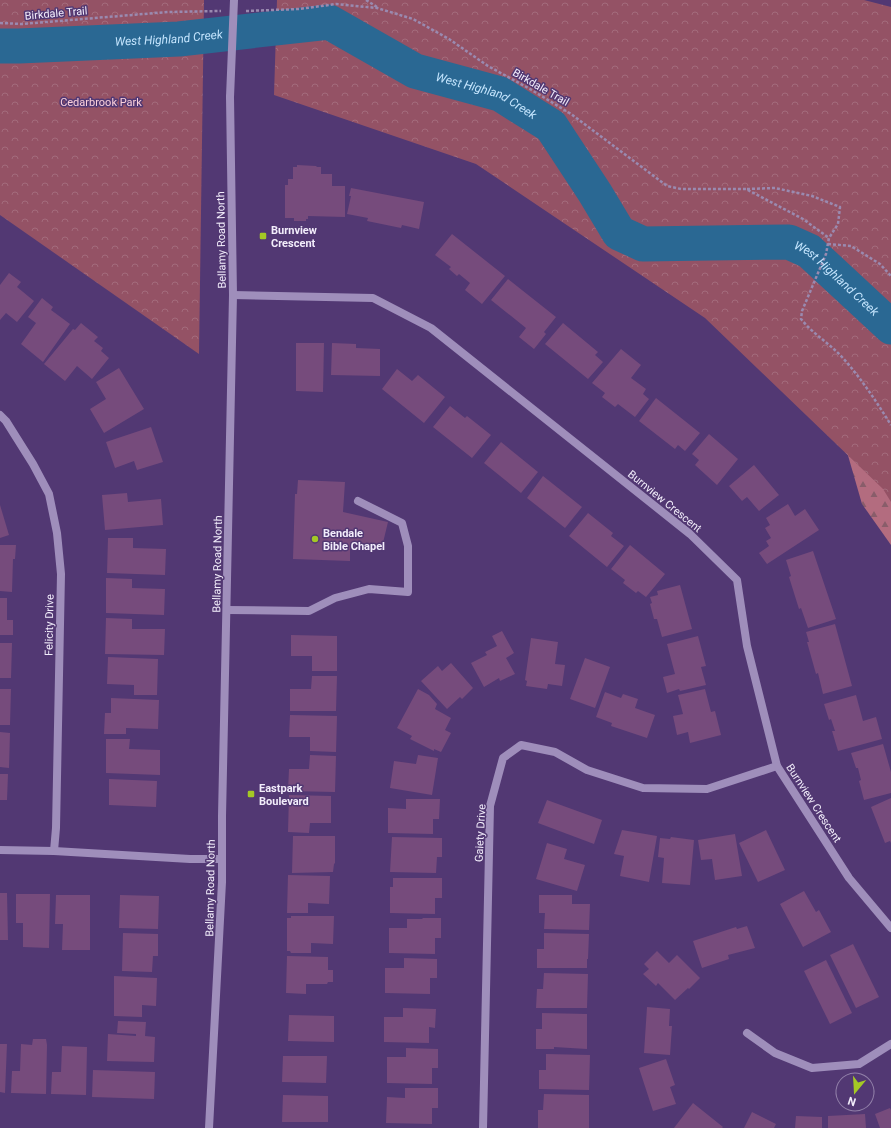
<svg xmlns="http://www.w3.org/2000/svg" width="891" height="1128" font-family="Roboto,sans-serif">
<defs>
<pattern id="forest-firs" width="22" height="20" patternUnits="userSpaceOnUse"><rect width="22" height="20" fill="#b36c7f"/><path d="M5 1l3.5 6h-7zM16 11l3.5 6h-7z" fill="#895d6a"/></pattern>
<pattern id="park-crowns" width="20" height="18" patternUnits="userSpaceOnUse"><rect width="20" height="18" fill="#945265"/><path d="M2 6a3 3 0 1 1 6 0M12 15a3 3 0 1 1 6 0" fill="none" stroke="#a36b7c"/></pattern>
</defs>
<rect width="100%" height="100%" fill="#523873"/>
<path fill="url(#forest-firs)" d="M891,410v135l-29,-41 -17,-59z"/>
<g fill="url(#park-crowns)">
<path d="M0,0h204l-5,354 -199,-139z"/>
<path d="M277,0h587l27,7v495l-8,-13 -178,-171 -229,-154 -202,-69z"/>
</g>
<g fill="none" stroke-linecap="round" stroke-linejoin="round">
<path stroke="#2a6893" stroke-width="35" id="s1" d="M0,46h19l160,-7 150,-17 86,49 85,23 51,32 44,67 24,40 24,11 146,-2 20,9 82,76"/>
</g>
<g fill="#764b7c">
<path d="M297,165l19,1 1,1h4v7h11v12h13v31l-37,-1v3h-2v2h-12v-3h-9v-33h3v-6h5v-12h4z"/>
<path d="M351,188l73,14 -5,27 -17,-4 -1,3 -34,-7 1,-3 -21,-4 4,-18h-2z"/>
<path d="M452,234l53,42 -23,28 -17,-14 5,-7 -11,-9 -2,2 -8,-7 2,-2 -16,-12z"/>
<path d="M9,273l12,9 -4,5 17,14 -17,21 -11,-9 -6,7v-35z"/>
<path d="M508,279l48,38 -12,15 2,2 -12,15 -15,-12 7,-9 -35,-28z"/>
<path d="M42,298l11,9 -2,3 19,14 -27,38 -22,-18 15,-21 -8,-6z"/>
<path d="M81,323l17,14 -4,4 9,7 -2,3 8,7 -17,21 -15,-13 -12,15 -21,-17 29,-35 2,1z"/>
<path d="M563,323l35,29 -3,3 8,7 -15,17 -43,-35z"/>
<path d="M296,343h28l-1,49 -27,-1z"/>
<path d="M332,343l24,1v4l24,1v27l-49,-1z"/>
<path d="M621,349l20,16 -10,13 15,11 -3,5 6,5 -14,18 -17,-13 -3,3 -13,-10 3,-4 -13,-10z"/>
<path d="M119,368l25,41 -40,24 -14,-24 16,-10 -10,-17z"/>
<path d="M397,369l15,12 6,-6 27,22 -21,26 -42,-34z"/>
<path d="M656,398l44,35 -15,18 -7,-6 -3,4 -36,-28z"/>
<path d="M450,406l15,12 2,-2 24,19 -19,23 -39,-31z"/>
<path d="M151,427l12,35 -26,8 -3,-9 -19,7 -9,-26z"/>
<path d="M709,434l29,25 -21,26 -22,-20 4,-5 -7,-6z"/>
<path d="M501,442l37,30 -17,21 -37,-30z"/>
<path d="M754,465l25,30 -20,16 -12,-14 -5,4 -13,-15z"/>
<path d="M543,476l39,31 -17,21 -38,-30z"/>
<path d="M298,480l47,2 -2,30 45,10 -7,29 -16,-4 -1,4 -14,-3v13l-57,-2 2,-65h2z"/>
<path d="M127,493l1,9 33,-3 2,26 -58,5 -3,-35z"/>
<path d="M788,504l7,12 10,-7 14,21 -52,34 -8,-11 10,-7 -3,-5 5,-3 -6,-10 5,-3 -4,-7z"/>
<path d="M0,505l9,30 -9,3z"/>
<path d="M588,513l25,20 -2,3 13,10 -17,21 -38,-31z"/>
<path d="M108,538h25v10l33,1 -1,26 -58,-2z"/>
<path d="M0,545h16l-1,14h-2l-1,33 -12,-1z"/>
<path d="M630,545l35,29 -19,23 -8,-6 -2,2 -13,-10 2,-3 -14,-11z"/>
<path d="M813,551l23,68 -28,9 -7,-20 -2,1 -10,-32 2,-1 -5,-16z"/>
<path d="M106,578l26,1v9l33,1 -1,26 -58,-2z"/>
<path d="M680,585l12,44 -30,8 -5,-18h-3l-4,-15 2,-1 -2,-6 8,-2 -1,-4z"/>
<path d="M0,598h7v22h6v15h-13z"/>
<path d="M106,618l26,1v10h33l-1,26 -59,-1z"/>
<path d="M835,624l17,62 -29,8 -5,-21 -2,1 -9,-32h2l-3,-10z"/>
<path d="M502,631l12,22 -8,5 9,16 -15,7 -1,-3 -15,9 -13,-24 16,-8 -2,-3 12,-6 -5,-10z"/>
<path d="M291,635l46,1v35h-25v-15h-21z"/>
<path d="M698,636l8,30 -5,1 5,18 -26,6 -1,-2 -12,4 -4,-16 12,-3 -8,-30z"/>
<path d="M531,638l27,4 -3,22 10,1 -3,21 -14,-2 -1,5 -21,-3 1,-5 -2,-1z"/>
<path d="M0,643h12l-1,35h-11z"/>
<path d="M108,657l50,2 -1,36h-23v-10l-27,-1z"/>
<path d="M585,658l25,9 -15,41 -25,-9z"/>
<path d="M451,663l22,25 -11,11 -2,-2 -13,12 -26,-28 17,-15 4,5z"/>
<path d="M312,676h25l-1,35h-46v-22h21z"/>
<path d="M0,689h11l-1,36h-10z"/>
<path d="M418,689l11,6 8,9 -2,5 16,9 -6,12 6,3 -10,19 -7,-3v2l-24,-12 2,-3 -15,-8z"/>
<path d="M705,689l6,23 4,-1 6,24 -31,8 -2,-11 -11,3 -4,-19 10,-2 -5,-19z"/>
<path d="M605,692l16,6 2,-4 15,5 -3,9 20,7 -8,23 -36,-12 1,-3 -16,-6z"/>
<path d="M856,695l7,26 13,-4 6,22 -44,12 -6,-20h3l-4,-12 -2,1 -5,-16z"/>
<path d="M111,698l48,2 -1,29 -32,-1v6h-22l1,-21h6z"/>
<path d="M290,715l47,1 -1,36 -26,-1v-14h-21z"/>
<path d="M0,732l10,1 -1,35 -9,-1z"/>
<path d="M106,739h24l-1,10 31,1v25l-54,-2z"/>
<path d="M883,744l8,28v21l-27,7 -5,-19 2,-1 -3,-12h-2l-5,-15z"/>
<path d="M310,755l26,1 -1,36 -47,-1 1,-22h20z"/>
<path d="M418,755l20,3 -6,37 -42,-7 4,-27 22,3z"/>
<path d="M0,774h8l-1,26h-7z"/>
<path d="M109,779l48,2 -1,26 -47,-2z"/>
<path d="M289,795l42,1v27h-21l-1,10 -21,-1z"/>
<path d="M891,798v45l-1,-2 -5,2 -14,-36z"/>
<path d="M406,799h34l-1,20h-6v15l-45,-1v-25l18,1z"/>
<path d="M547,800l55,20 -8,24 -56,-21z"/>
<path d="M622,830l35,6 -8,46 -29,-6 4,-20 -10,-2z"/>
<path d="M766,830l19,40 -27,12 -19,-39z"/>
<path d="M735,834l7,42 -27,4 -3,-21 -11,1 -3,-20z"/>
<path d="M293,836h42v27l-1,1 -1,8 -41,1z"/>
<path d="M392,837l50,1v19h-5l-1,16 -46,-1z"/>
<path d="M671,837l23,3 -4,45 -28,-2 2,-25 -6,-1 2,-19 10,1z"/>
<path d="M547,843l20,6 -3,10 21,6 -8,26 -41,-12z"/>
<path d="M288,875l42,1 -1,28 -21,-1v10h-21z"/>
<path d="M393,878h49v20h-7v16l-45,-1v-26h3z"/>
<path d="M804,891l12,21 3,-2 12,22 -28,15 -23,-43z"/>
<path d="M0,893h7l1,47h-8z"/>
<path d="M16,894h34l-1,54 -26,-1v-24h-7z"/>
<path d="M56,895h34v55h-28l1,-26h-8z"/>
<path d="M120,895l39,1 -1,33 -39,-1z"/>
<path d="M539,895h33v9h18l-1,26 -45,-1 1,-16h-6z"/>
<path d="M291,916h43l-1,28 -22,-1v10h-20l-1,-2h-3v-33h4z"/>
<path d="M422,918h19v20h-6v16l-46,-1v-25h18v-9h16z"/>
<path d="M747,926l8,22 -27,7 1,4 -27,9 -9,-27 43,-14 1,2z"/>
<path d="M123,933l35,1v22h-5l-1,16 -30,-1z"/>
<path d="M544,933l45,1 -1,25h-1v9h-50v-19h7z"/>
<path d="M853,944l26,53 -23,11 -26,-53z"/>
<path d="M657,951l12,12 8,-8 23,23 -11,11 -1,-1 -13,12 -17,-17 -2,3 -13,-12 6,-5 -5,-5z"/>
<path d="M287,956l41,1v13h5v12h-5l-1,2h-21v10l-20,-1z"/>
<path d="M404,958l33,1v19h-7v16l-45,-1v-25h19z"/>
<path d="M826,960l26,53 -22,11 -26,-53z"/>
<path d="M544,973l44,1 -1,34h-51l1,-19h6z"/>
<path d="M114,976l43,2 -1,28 -14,-1v12l-28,-1z"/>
<path d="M647,1007l23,2 -1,17h3l-2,29 -26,-2z"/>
<path d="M403,1008l33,1 -1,19 -6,-1v16l-45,-1v-25h19z"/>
<path d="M542,1013l45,1v35l-33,-2v2h-18v-20h6z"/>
<path d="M289,1015l45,1v26l-46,-1z"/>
<path d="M118,1021l28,1 -1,14 10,1 -1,25 -47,-1 1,-27 28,2v-2l-19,-1z"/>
<path d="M33,1039h13l1,6 -1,49 -35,-1 1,-22h8l1,-27 11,1z"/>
<path d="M0,1044h7l-2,49 -5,-1z"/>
<path d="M62,1046l25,1 -1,48 -35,-1 1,-22h9z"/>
<path d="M406,1048l32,1v19h-6v16l-45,-1v-26h19z"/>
<path d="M546,1054l44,1 -1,35 -50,-1v-19h7z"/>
<path d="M283,1056h44l-1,27 -44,-1z"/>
<path d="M666,1059l9,26 -5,2 6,17 -23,7 -14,-43z"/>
<path d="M93,1070l62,2 -1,27 -62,-2z"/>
<path d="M405,1088h33v20h-6v16l-46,-1 1,-26 18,1z"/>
<path d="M544,1094l45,1v33h-51v-18h5z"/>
<path d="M283,1095l45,1v26h-46z"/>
<path d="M693,1103l30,24 -1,1h-48z"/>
<path d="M890,1108l1,2v18h-11l-5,-14z"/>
<path d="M752,1112l24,12 -2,4h-30z"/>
<path d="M865,1114l1,14h-38v-12z"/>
<path d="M796,1116l26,1v11h-27z"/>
</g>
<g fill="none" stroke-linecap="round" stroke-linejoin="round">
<g stroke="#9a8ab0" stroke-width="2.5" stroke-dasharray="3 2" stroke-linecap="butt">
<path d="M366,0l11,7"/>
<path d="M246,11l53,-2 37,-5 41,4 36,11 36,20 39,27 42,23 41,25 96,72 14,3h65l57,30 26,19"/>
<path d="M0,23l22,1 146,-12 53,-1"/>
<path d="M747,189l28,-1 37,8 28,11 -2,17 -9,14 -3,16 -24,57 -1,8c12,15 28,24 41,38 19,21 34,44 49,68"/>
<path d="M828,244l23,2 29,18 11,12"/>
</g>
<path stroke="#9f8ebb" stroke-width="8" d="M227,610l82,1 26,-13 34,-9 39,3v-46l-6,-23 -44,-22"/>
<g stroke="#9f8ebb" stroke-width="8">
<path d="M233,295l140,3 58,30 259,206 47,46 10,66 30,120 72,112 42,50"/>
<path d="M0,415l6,6 27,43 16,30 8,39 4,41 -5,254 -2,23"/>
<path d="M0,850l54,1 136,8h32"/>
<path d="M747,1033l28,20 37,15 47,-4 32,-20"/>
<path d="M483,1128l7,-322 13,-48 18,-13 34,7 32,18 56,18 64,1 70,-23"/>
</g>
<path stroke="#9f8ebb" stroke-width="8" d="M209,1128l13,-246v-66l11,-521 -3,-198"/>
<path stroke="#9f8ebb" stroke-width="8" d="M230,97l4,-97"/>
</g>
<g fill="#a4c825" stroke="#523873" stroke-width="1.5">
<rect x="259" y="232" width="8" height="8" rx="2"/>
<circle cx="315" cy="539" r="4"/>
<rect x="247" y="790" width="8" height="8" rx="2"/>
</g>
<g text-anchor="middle" stroke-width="3" stroke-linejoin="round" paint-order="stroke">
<g font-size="11" fill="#f2edfb" stroke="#523873">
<text transform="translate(56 13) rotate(-5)" y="4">Birkdale Trail</text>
<text transform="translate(541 87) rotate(30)" y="4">Birkdale Trail</text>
<text transform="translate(221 240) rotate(-91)" y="4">Bellamy Road North</text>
<text transform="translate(665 501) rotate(39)" y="4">Burnview Crescent</text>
<text transform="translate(217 564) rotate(-89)" y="4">Bellamy Road North</text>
<text transform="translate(49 625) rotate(-89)" y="4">Felicity Drive</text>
<text transform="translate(814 803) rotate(57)" y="4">Burnview Crescent</text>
<text transform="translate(480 833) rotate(-87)" y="4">Gaiety Drive</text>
<text transform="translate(210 888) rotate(-89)" y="4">Bellamy Road North</text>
</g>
<g font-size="11" fill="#fbd0da" stroke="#523873">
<text x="101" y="106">Cedarbrook Park</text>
</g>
<g font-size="11" font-weight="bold" fill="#f2edfb" stroke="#523873" text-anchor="start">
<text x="271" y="234">Burnview<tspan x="271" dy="13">Crescent</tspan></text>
<text x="323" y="537">Bendale<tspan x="323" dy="13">Bible Chapel</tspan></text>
<text x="259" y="792">Eastpark<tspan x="259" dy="13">Boulevard</tspan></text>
</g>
<g font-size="12" font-style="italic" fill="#c3e4fd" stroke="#523873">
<text dy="4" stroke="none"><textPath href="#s1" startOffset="169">West Highland Creek</textPath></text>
<text dy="4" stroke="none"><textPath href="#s1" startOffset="505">West Highland Creek</textPath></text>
<text dy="4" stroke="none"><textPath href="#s1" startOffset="937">West Highland Creek</textPath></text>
</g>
</g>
<g transform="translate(855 1092) rotate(198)"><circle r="19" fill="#523873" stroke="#9280a9"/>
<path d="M0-3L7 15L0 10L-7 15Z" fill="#a4c825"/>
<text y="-6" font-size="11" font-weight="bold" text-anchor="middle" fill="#f2edfb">N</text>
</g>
</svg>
